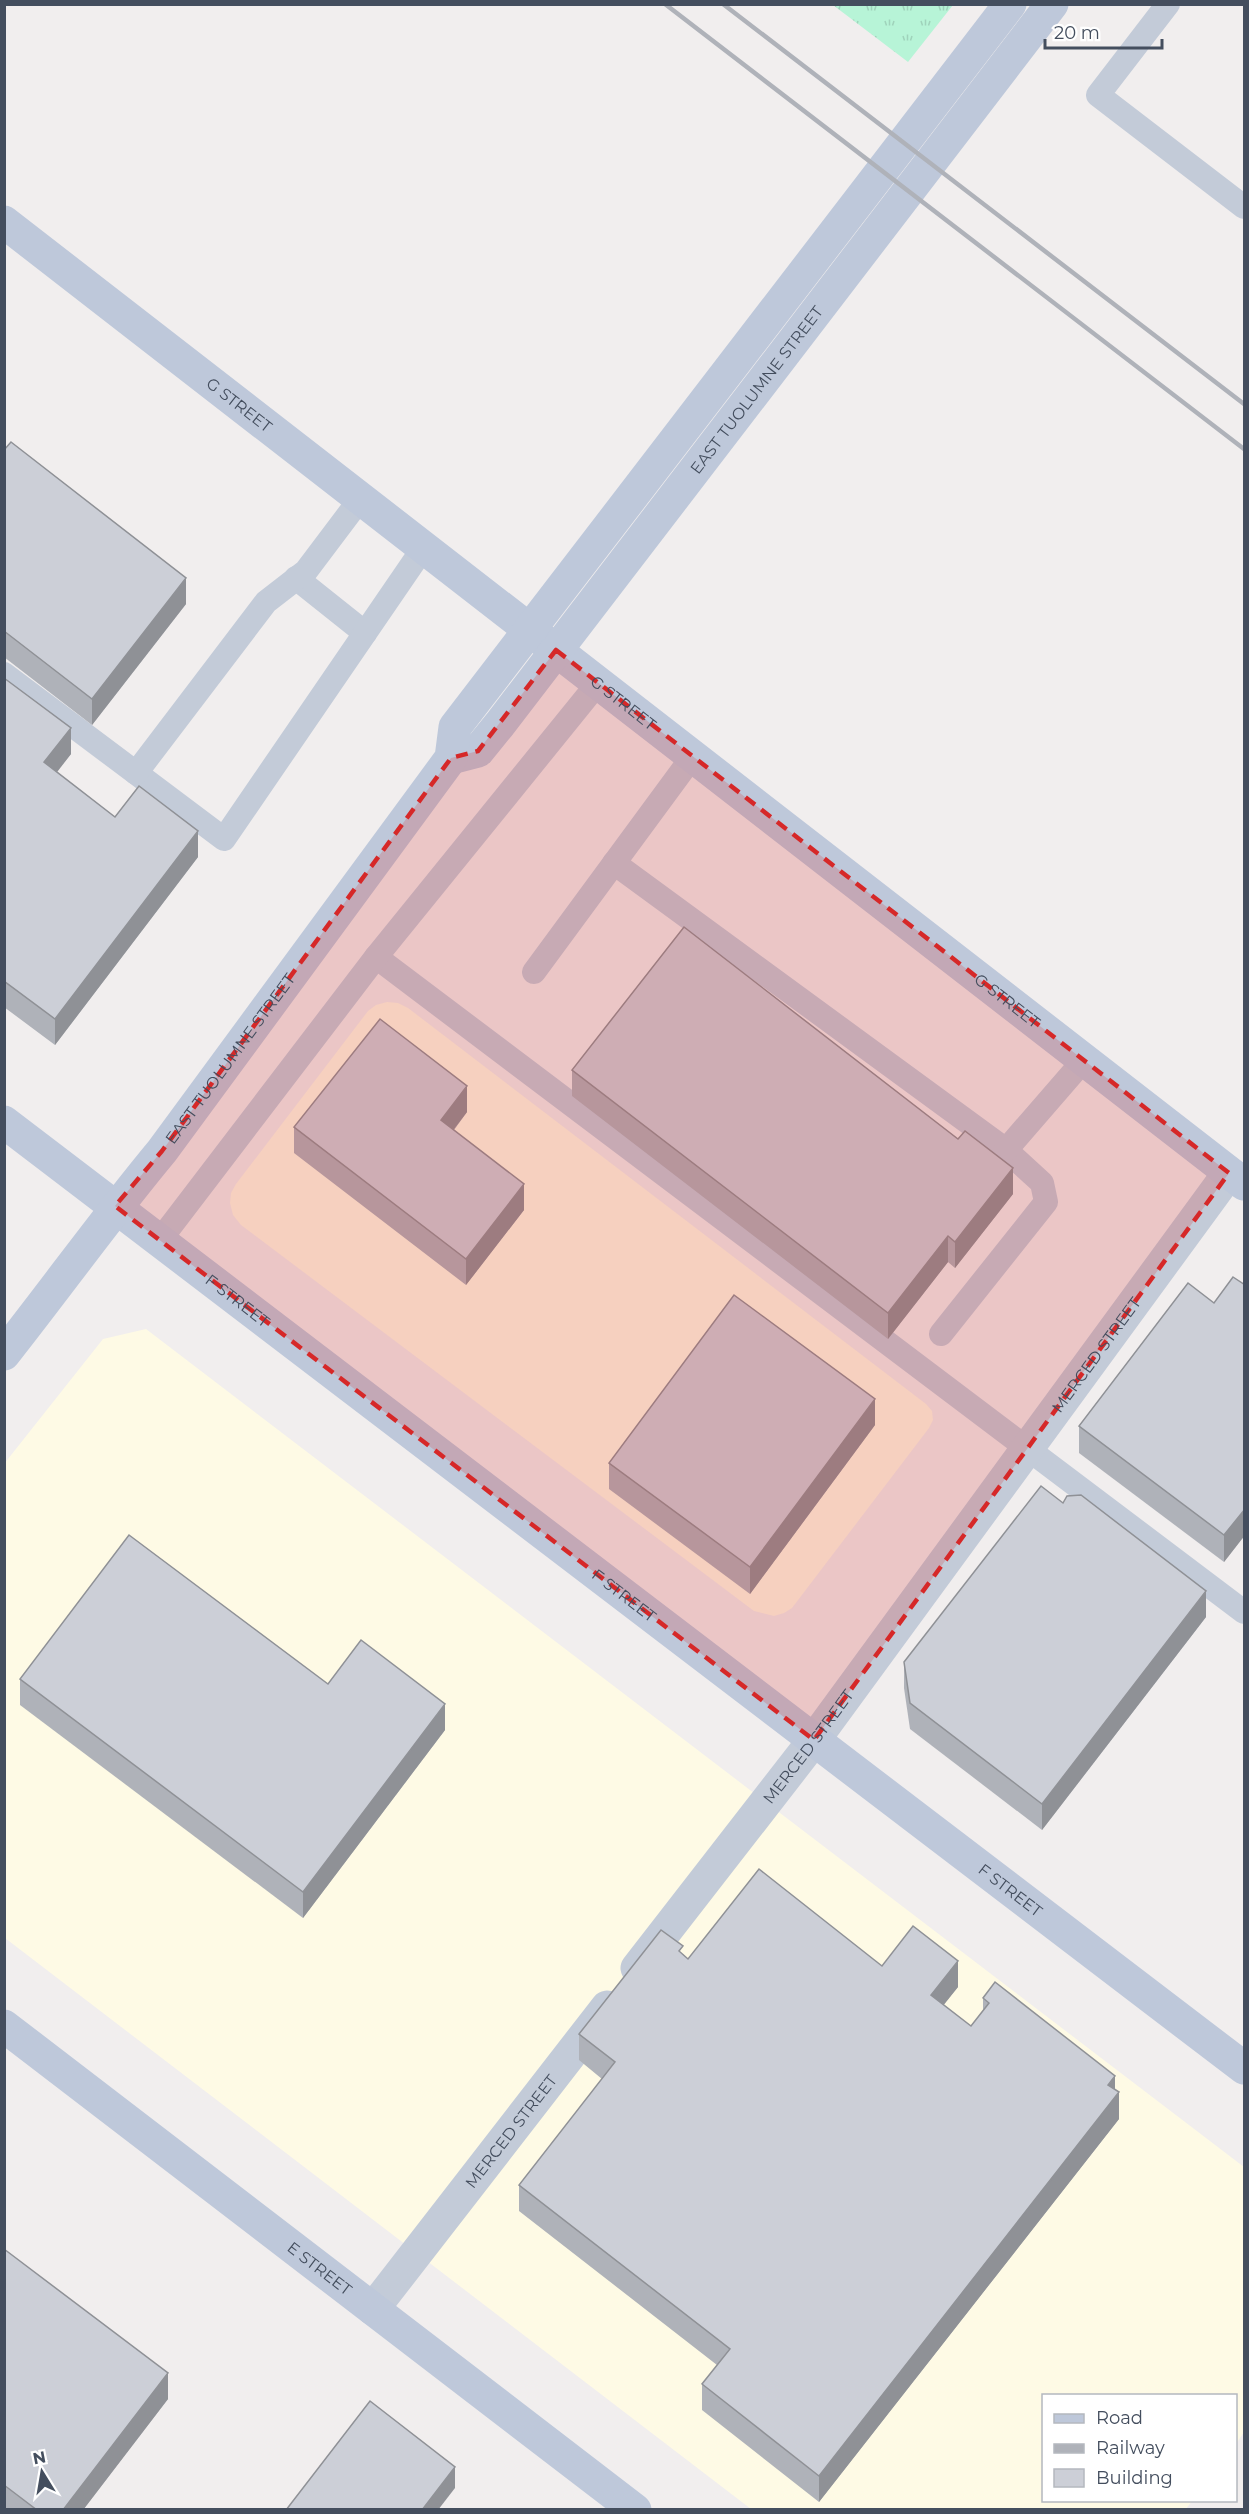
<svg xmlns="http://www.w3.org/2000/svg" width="1249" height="2514" font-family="Montserrat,sans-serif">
<defs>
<pattern id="grass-tufts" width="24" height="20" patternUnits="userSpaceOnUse" patternTransform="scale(1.5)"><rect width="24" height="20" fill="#b7f4d7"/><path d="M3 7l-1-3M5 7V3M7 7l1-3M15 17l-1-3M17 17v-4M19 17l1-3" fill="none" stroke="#9fd3bb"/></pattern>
</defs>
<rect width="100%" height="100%" fill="#f1eeee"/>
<g fill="#fefae5">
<path d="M387,1002l11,1 10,5 518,396 6,7 1,9 -4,8 -137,180 -8,5 -10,3 -20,-5 -513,-386 -8,-10 -3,-12 1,-10 5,-9 132,-173 8,-6z"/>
<path d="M146,1329l1098,838v265l-8,12v-48h-192v104l148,1 -6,8h-435l-746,-571 -1,-474 99,-125z"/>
</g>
<path fill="url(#grass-tufts)" d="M833,5h120l-45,57z"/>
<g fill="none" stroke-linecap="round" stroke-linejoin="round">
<g stroke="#c3cbd8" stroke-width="24">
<path d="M1168,4l-70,91 146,112"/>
<path d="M296,578l69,55"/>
<path d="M4,674l220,165 200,-292"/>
<path d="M136,773l130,-171 40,-31 55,-73"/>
<path d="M614,863l392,287 36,33 4,19 -105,132"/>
<path d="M376,957l868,655"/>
<path d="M534,972l159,-216"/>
<path d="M1006,1150l78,-90"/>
<path d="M160,1240l216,-283 222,-274"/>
</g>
<g stroke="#c3cbd8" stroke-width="33">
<path id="s1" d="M637,1968l177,-228 415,-567"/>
<path id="s2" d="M373,2309l234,-302"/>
</g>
<g stroke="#bec8da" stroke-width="33">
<path id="s3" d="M4,222l1240,962"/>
<path id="s4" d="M451,758l27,-7 22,-27 552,-720"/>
<path id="s5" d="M4,1122l1240,946"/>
<path id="s6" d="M4,1354c53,-67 103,-137 158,-203l289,-393 4,-31 555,-723"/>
<path id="s7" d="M4,2026l631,484"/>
</g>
<g stroke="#afb2b9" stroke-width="4.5">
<path d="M665,4l579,445"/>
<path d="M723,4l521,400"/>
</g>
</g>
<g fill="#afb2b9">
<path d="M4,450l182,154 -94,121 -88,-68z"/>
<path d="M4,678l67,76 -15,18 59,45 83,40 -143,188 -51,-38z"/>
<path d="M572,1070l441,124 -58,74 -7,-6 -60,77 -316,-243z"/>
<path d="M467,1112l-13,18 70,80 -58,75 -172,-132v-26z"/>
<path d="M1245,1285v250l-21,27 -145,-109v-27l135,-123z"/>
<path d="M875,1425l-125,169 -141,-105v-26z"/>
<path d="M1206,1617l-164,213 -132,-101 -6,-41v-26z"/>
<path d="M20,1679l308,5 117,46 -142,188 -283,-213z"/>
<path d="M683,1954l5,5 194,7 76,21 -15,18 28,21 12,-15v-13l132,92 4,29 -300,383 -117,-92v-26l15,-19 -198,-154v-26l83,-106 -23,-19v-26z"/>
<path d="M4,2249l164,150 -85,111h-79z"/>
</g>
<g fill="#8f9196">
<path d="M186,578v26l-94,121v-26z"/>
<path d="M71,728v26l-27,35v-27z"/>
<path d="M198,831v26l-143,188v-26z"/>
<path d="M467,1086v26l-26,34v-26z"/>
<path d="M1013,1168v26l-58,74v-26z"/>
<path d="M524,1184v26l-58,75v-26z"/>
<path d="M948,1236v26l-60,77v-26z"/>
<path d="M875,1399v26l-125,169v-27z"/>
<path d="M1245,1509v26l-21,27v-27z"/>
<path d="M1206,1591v26l-164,213v-26z"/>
<path d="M445,1704v26l-142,188v-26z"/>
<path d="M958,1961v26l-27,34v-26z"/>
<path d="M1115,2076v21l4,-5v27l-300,383v-26z"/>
<path d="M168,2373v26l-85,111h-20z"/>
<path d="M455,2467v21l-17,22h-16z"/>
</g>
<g fill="#cccfd7" stroke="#8f9196" stroke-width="1.5">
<path d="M11,442l175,136 -94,121 -88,-68v-181z"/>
<path d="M4,678l67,50 -27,34 71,55 24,-31 59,45 -143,188 -51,-38z"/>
<path d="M684,927l274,212 7,-8 48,37 -58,74 -7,-6 -60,77 -316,-243z"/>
<path d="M380,1019l87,67 -26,34 83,64 -58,75 -172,-132z"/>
<path d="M1233,1277l12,8v224l-21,26 -145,-109 109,-143 26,20z"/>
<path d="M734,1295l141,104 -125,168 -141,-104z"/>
<path d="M1041,1486l22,17 4,-7 14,-1 125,96 -164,213 -132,-101 -6,-41z"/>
<path d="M129,1535l199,149 33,-44 84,64 -142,188 -283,-213z"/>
<path d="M759,1869l123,97 31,-40 45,35 -27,34 40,31 18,-23 -6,-5 12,-16 120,94 -7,9 11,7 -300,384 -117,-92 28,-35 -211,-164 96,-123 -36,-28 82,-104 22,16 -4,5 9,8z"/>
<path d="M4,2249l164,124 -105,137h-26l-33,-25z"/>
<path d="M370,2401l85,66 -33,43h-136z"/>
</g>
<path fill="#d62828" fill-opacity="0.2" stroke="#d62828" stroke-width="4.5" stroke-dasharray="12 8" stroke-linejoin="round" d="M556,650l673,523 -415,567 -699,-534 47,-55 289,-393 27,-7z"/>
<g text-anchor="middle" stroke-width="4.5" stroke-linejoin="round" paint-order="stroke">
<g font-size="16" fill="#444e5e" stroke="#fff">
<text dy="6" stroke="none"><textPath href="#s4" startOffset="484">EAST TUOLUMNE STREET</textPath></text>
<text dy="6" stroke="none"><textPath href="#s3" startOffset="298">G STREET</textPath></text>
<text dy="6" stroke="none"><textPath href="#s3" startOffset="784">G STREET</textPath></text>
<text dy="6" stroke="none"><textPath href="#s3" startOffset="1270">G STREET</textPath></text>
<text dy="6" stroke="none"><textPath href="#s6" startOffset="372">EAST TUOLUMNE STREET</textPath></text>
<text dy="6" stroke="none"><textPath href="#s5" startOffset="294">F STREET</textPath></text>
<text dy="6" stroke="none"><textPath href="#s1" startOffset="766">MERCED STREET</textPath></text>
<text dy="6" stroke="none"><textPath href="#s5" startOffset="780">F STREET</textPath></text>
<text dy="6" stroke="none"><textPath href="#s1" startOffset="280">MERCED STREET</textPath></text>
<text dy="6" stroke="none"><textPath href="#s5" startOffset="1266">F STREET</textPath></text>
<text dy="6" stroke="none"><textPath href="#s2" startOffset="225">MERCED STREET</textPath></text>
<text dy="6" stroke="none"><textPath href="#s7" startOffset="398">E STREET</textPath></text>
</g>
</g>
<rect width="1249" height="2514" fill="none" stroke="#444e5e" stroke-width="12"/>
<rect x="1042" y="2394" width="195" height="108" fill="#ffffff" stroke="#b4b8bf" stroke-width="1.5"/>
<rect x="1054" y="2414" width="30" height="9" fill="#bec8da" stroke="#b4b8bf" stroke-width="1.5"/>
<text x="1096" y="2424" font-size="18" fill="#444e5e">Road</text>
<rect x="1054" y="2444" width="30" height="9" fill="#afb2b9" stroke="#b4b8bf" stroke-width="1.5"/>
<text x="1096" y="2454" font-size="18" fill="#444e5e">Railway</text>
<rect x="1054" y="2469" width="30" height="18" fill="#cccfd7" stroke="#b4b8bf" stroke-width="1.5"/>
<text x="1096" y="2484" font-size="18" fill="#444e5e">Building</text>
<g transform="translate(42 2472) rotate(349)" stroke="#ffffff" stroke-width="4.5" paint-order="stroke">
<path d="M0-4.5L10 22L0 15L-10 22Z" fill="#444e5e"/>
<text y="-9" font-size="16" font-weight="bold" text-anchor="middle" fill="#444e5e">N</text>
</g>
<path d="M1045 39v9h117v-9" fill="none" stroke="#444e5e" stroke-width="3"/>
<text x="1054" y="39" font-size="18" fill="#444e5e" stroke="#ffffff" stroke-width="4.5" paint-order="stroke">20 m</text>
</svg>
